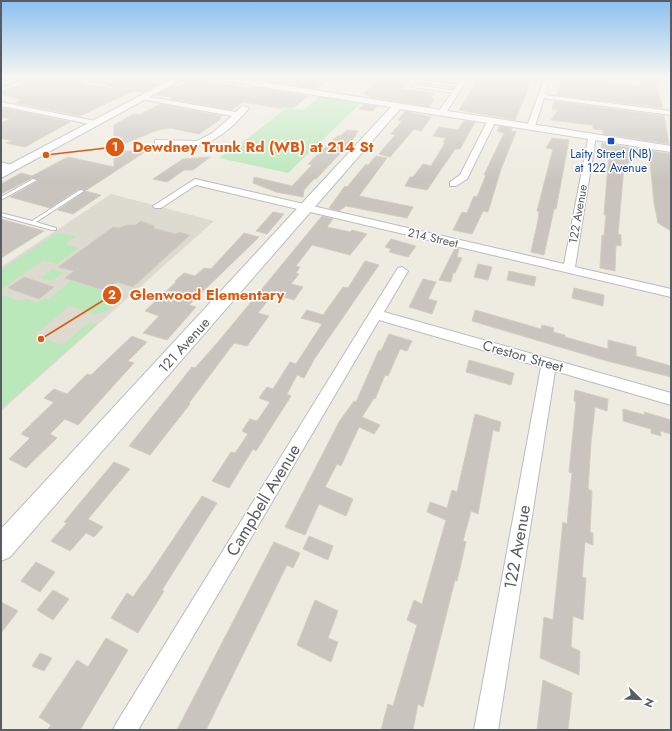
<svg xmlns="http://www.w3.org/2000/svg" width="672" height="731" font-family="Jost,sans-serif">
<rect width="100%" height="100%" fill="#eeebe0"/>
<path fill="#dddacf" d="M111,194l103,27 -213,190v-144z"/>
<g fill="#bae8bb">
<path d="M1,77h31l-31,12z"/>
<path d="M320,96l41,7 -73,70 -69,-15 10,-7h2l56,-43 16,2z"/>
<path d="M57,233l19,3 -11,8 14,4 -22,16 -14,-4 -42,30v-20z"/>
<path d="M52,269l12,3 -12,9 -11,-3z"/>
<path d="M71,281l50,16 1,1 -16,13 -12,3 -45,-15z"/>
<path d="M1,295l19,6 7,-2 11,4 6,-5 25,8 -34,29 27,10 28,-23 7,2 -96,85z"/>
</g>
<g fill="#c9c5be" stroke="#d3cdbe">
<path d="M53,77h11l-2,2 1,1 49,9 3,-3 -23,-5 6,-4h33l-4,4 16,3 3,-2 13,2 -15,8 -9,-1 -6,2 -49,23 -65,-13 7,-3 -21,-6v-2l35,-14 10,2z"/>
<path d="M266,77h54l-7,5 10,1 -6,6 -56,-9z"/>
<path d="M381,77l27,2 2,1 -8,9 32,4 -3,5 3,2 -5,7 -58,-10 1,-1 -9,-2z"/>
<path d="M497,77h33l-1,1 3,1 -17,41 -56,-10 20,-32 16,2z"/>
<path d="M563,77h40l-4,4 41,5 -1,-6 16,2 8,26 -107,-13z"/>
<path d="M192,80l57,8 2,-1 57,9 -14,11 -16,1 -35,-6 -12,8 -62,-11 3,-2 -15,-2 15,-9 6,1z"/>
<path d="M554,101l110,15 5,28 -66,-10v-4l-10,-1v-4l-42,-5 7,-10 -6,-1z"/>
<path d="M160,104l62,12 -4,2 3,1 -22,15 -29,-6 -12,2 -44,18v-23l19,-11 6,1z"/>
<path d="M364,104l13,2 -4,5 -14,-2z"/>
<path d="M4,108l66,14 -45,25 -19,-4 6,-2 -11,-3v-15l9,-4 -9,-2v-8z"/>
<path d="M405,111l26,6 -10,14 -7,-2 -24,28 -11,-3 16,-19 -4,-1 11,-13 -4,-1z"/>
<path d="M464,121l11,1 -15,27h-5l-28,41 -22,-4 5,-9h3l10,-13 8,2 14,-23 -2,-1 3,-4 -13,-2 6,-9 19,3z"/>
<path d="M500,126l12,2 -1,3 5,1 -15,37 -13,43 -5,-1 -11,23 -19,-4 9,-18 5,1 7,-17 3,1 9,-22h-2l20,-42 -7,-2z"/>
<path d="M347,130l11,1 -6,10 -36,38h-2l-10,11 -1,7 -27,-5 -23,-9 1,-6 38,9 20,-21 -4,-1 29,-28h3z"/>
<path d="M552,138l17,2 -13,69h-2l-10,46 -13,-3 7,-32 1,-8 -2,-1 16,-62 -7,-1z"/>
<path d="M602,143l69,11v77l-13,-8 -4,-20 -5,-53 -25,16 -6,68 3,1v11l-5,-1 -1,26 -15,-3 2,-33 2,1 2,-21h-2l5,-62 -8,-1z"/>
<path d="M148,150l-63,41 -6,-2 -29,19 -40,-11 28,-16 -1,-2 -5,-1 -31,16v-10l20,-11 11,3 36,-19 46,10v-15z"/>
<path d="M376,156l11,2 -28,38 54,11 -6,11 -56,-11 -5,-1 -7,5 -10,-3 16,-22 2,1 19,-23 2,1z"/>
<path d="M210,157l-17,13h-9l-17,12 -14,-3 30,-20z"/>
<path d="M85,191l16,4 -28,19 -15,-4z"/>
<path d="M273,212l11,2 -17,20 -11,-3z"/>
<path d="M322,216l11,3 -6,8 23,5 2,-2 15,4 -17,21 -38,-10 -16,21 4,1 -4,6 3,1 -8,10 12,3 -9,13 -21,-6 -15,19 11,3 -22,30 -13,-3 -45,60 1,1 -40,51 -21,-9 63,-79 3,1 23,-26z"/>
<path d="M1,219l43,12 -43,27z"/>
<path d="M140,221l15,5 -2,2 23,6 3,-2 11,3 -57,52 -16,-5 -11,9 -41,-13 9,-7 -16,-4 55,-40 6,1 8,-3h9z"/>
<path d="M244,233l15,4 -70,68 7,2 -29,33 -24,-7 16,-17 -14,-5 31,-29 -1,-1 9,-8 11,3 9,-8 7,1z"/>
<path d="M391,239l25,7 -8,11 -19,-5 2,-3 -6,-2z"/>
<path d="M455,248l4,1 -2,8 5,1 -7,15h-2l-2,9 -12,-2z"/>
<path d="M365,261l14,4 -64,93 -11,20 -7,-3 -10,19 4,2 -35,55 -3,-2 -24,39 -17,-7 19,-29 4,1 13,-19 -6,-3 8,-12 7,2 13,-19 -11,-4 8,-11 6,2 17,-27 6,2 26,-40 -21,-6 6,-8 16,5 20,-28 5,1z"/>
<path d="M478,264l14,3 -4,13 -14,-3z"/>
<path d="M509,271l27,6 -2,9 -27,-6z"/>
<path d="M24,277l30,10 -15,12 -31,-11z"/>
<path d="M423,279l13,3 -8,17 9,2 -5,13 -23,-7z"/>
<path d="M574,288l30,7 -1,11 -31,-8z"/>
<path d="M475,310l66,19 1,-4 12,3 -1,4 12,3v2l43,12v-9l28,7v9l35,10v11l-64,-16 -135,-40z"/>
<path d="M389,334l23,7 -5,10 -7,-2 -12,27 -3,-1 -10,24 -1,-1 -12,19 18,8 -6,9 -15,-7 -18,39 -4,-2 -12,23 28,12 -7,17 -27,-12 -14,31 -20,-8 54,-105 15,-21 2,1 23,-52 2,1z"/>
<path d="M132,336l15,6 -19,19 6,2 -56,62 -13,-6 -15,15 7,4 -31,30 -17,-9 21,-21 -9,-4 33,-32 -10,-4 10,-9 13,5 20,-20 4,1z"/>
<path d="M469,360l45,13 -3,12 -45,-13z"/>
<path d="M575,390l33,9 -1,12 -12,-4 -4,35 -3,47 4,2 -2,41 3,1v12l-8,-3 -3,35 4,1 -3,42 -10,-4 -2,31 9,4 -1,24 -39,-17 4,-41 9,3 10,-98 4,2 5,-51 -3,-1 7,-70 -2,-1z"/>
<path d="M623,409l22,6 -1,-3 27,8v14l-11,-3 1,5 -10,-3v-4l-28,-8z"/>
<path d="M475,414l26,8 -2,10 -6,-2 -15,84 -7,-3 -8,30 3,1 -9,39 -2,-1 -32,127 -5,-3 -5,26h-32l7,-26 5,2 24,-81 -10,-5 7,-20 8,4 24,-84 -19,-8 3,-10 17,6 5,-18 5,2z"/>
<path d="M114,462l16,7 -42,50 15,8 -9,10 -8,-4 -16,18 -19,-10 16,-18 -3,-1z"/>
<path d="M202,496l15,7 -55,87 2,1 -26,42 -27,-15 16,-25 6,4 11,-16h1z"/>
<path d="M309,536l24,10 -5,14 -25,-11z"/>
<path d="M274,542l26,11 -7,15 -6,-3 -81,165h-29z"/>
<path d="M36,562l19,10 -15,20 -19,-11z"/>
<path d="M53,590l16,9 -16,21 -16,-10z"/>
<path d="M315,600l23,11 -10,27 10,4 -7,20 -34,-17z"/>
<path d="M1,602l17,9 -17,22z"/>
<path d="M106,638l22,12 -48,80h-33l4,-5 -12,-8 38,-57 11,7z"/>
<path d="M40,653l12,5 -8,13 -12,-5z"/>
<path d="M543,680l29,13 -4,37h-31z"/>
</g>
<g fill="none" stroke-linecap="round" stroke-linejoin="round">
<defs>
<g id="lane">
<path d="M20,77h4l-23,9v-2z"/>
<path d="M36,77h16l-6,2z"/>
<path d="M93,77h4l-10,5 27,5 -2,1 -49,-9 2,-1 18,3z"/>
<path d="M134,77h4l-5,3 12,2 -2,1 -15,-3z"/>
<path d="M417,80l42,5 2,1 -2,1 -40,-5 -3,3 41,6 -1,2 -43,-6z"/>
<path d="M33,179l4,1 -36,20v-3z"/>
<path d="M80,190l4,1 -48,31 20,6v2h-4l-51,-14v-3l31,8z"/>
</g>
<g id="street">
<path d="M427,77l34,2 2,-2h6l-24,37h-3l-4,-2 21,-29z"/>
<path d="M545,77h6l-6,18 126,16v4l-127,-17 -9,28 -7,2 -1,-2z"/>
<path d="M621,77h6l-4,4 -3,-2z"/>
<path d="M641,77l29,1 1,4 -27,-3z"/>
<path d="M143,96l93,16 6,-6 7,2c-13,16 -35,37 -56,38 -12,1 -23,-2 -35,-2h-3v-4l42,1 14,-7 21,-18 -91,-17 -1,-1z"/>
<path d="M1,102l94,19 4,2 -4,2 -94,-19z"/>
<path d="M489,118l7,2 -29,59 -11,7h-6v-4l10,-7z"/>
<path d="M589,134l7,2 -21,131 96,22v8l-475,-112 -35,23h-6l-2,-2 42,-27 369,85z"/>
<path d="M1,162l14,4 1,2 -4,3 -11,-3z"/>
<path d="M402,267l6,4 -24,41 287,81v12l-116,-34 -57,359h-24l67,-363 -162,-47 -241,410h-25l4,-8 254,-411 27,-43z"/>
</g>
<g id="secondary">
<path d="M176,77h10l-185,101v-9z"/>
<path d="M213,77h19l439,69v6l-271,-43 -390,448 -9,4v-32l390,-422 -174,-27z"/>
</g>
</defs>
<use href="#lane" stroke="#b9bbc1" stroke-width="2"/>
<use href="#street" stroke="#b9bbc1" stroke-width="2"/>
<use href="#secondary" stroke="#b9bdc4" stroke-width="2"/>
<use href="#lane" fill="#fff" fill-rule="evenodd"/>
<use href="#street" fill="#fff" fill-rule="evenodd"/>
<use href="#secondary" fill="#fff" fill-rule="evenodd"/>
</g>
<linearGradient id="sky" x2="0" y2="1"><stop stop-color="#8bc0f1"/><stop offset="0.43" stop-color="#f7f6f1"/><stop offset="1" stop-color="#f7f6f1" stop-opacity="0"/></linearGradient>
<rect width="672" height="179" fill="url(#sky)"/>
<rect fill="#1a4fb4" stroke="#fff" stroke-width="1.5" x="607" y="137" width="8" height="8" rx="2"/>
<g text-anchor="middle" stroke-width="3" stroke-linejoin="round" paint-order="stroke">
<g font-size="12" fill="#164399" stroke="#fff">
<text x="611" y="158">Laity Street (NB)<tspan x="611" dy="14">at 122 Avenue</tspan></text>
</g>
<g font-size="12" fill="#595d63" stroke="#fff">
<text transform="translate(578 214) rotate(-80)" y="4">122 Avenue</text>
<text transform="translate(433 238) rotate(13)" y="4">214 Street</text>
</g>
<g font-size="14" fill="#595d63" stroke="#fff">
<text transform="translate(184 345) rotate(-48)" y="5">121 Avenue</text>
<text transform="translate(523 356) rotate(16)" y="5">Creston Street</text>
</g>
<g font-size="17" fill="#595d63" stroke="#fff">
<text transform="translate(263 500) rotate(-59)" y="6">Campbell Avenue</text>
<text transform="translate(517 547) rotate(-80)" y="6">122 Avenue</text>
</g>
</g>
<path fill="none" stroke="#e15910" stroke-width="1.5" d="M46 155L115 147M41 339L112 295"/>
<g fill="#e15910" stroke="#fff" stroke-width="1.5">
<circle cx="46" cy="155" r="4"/>
<circle cx="41" cy="339" r="4"/>
<circle cx="115" cy="147" r="10"/>
<circle cx="112" cy="295" r="10"/>
</g>
<g font-size="12" text-anchor="middle" font-weight="bold" fill="#fff">
<text x="115" y="151">1</text>
<text x="112" y="299">2</text>
</g>
<g font-size="15" text-anchor="middle" font-weight="bold" fill="#e15910" stroke="#fff" stroke-width="3" stroke-linejoin="round" paint-order="stroke">
<text x="253" y="152">Dewdney Trunk Rd (WB) at 214 St</text>
<text x="207" y="300">Glenwood Elementary</text>
</g>
<rect width="672" height="731" fill="none" stroke="#595d63" stroke-width="4"/>
<g transform="translate(640 699) rotate(113)" stroke="#ffffff" stroke-width="3" paint-order="stroke">
<path d="M0-3L7 15L0 10L-7 15Z" fill="#595d63"/>
<text y="-6" font-size="11" font-weight="bold" text-anchor="middle" fill="#595d63">N</text>
</g>
</svg>
